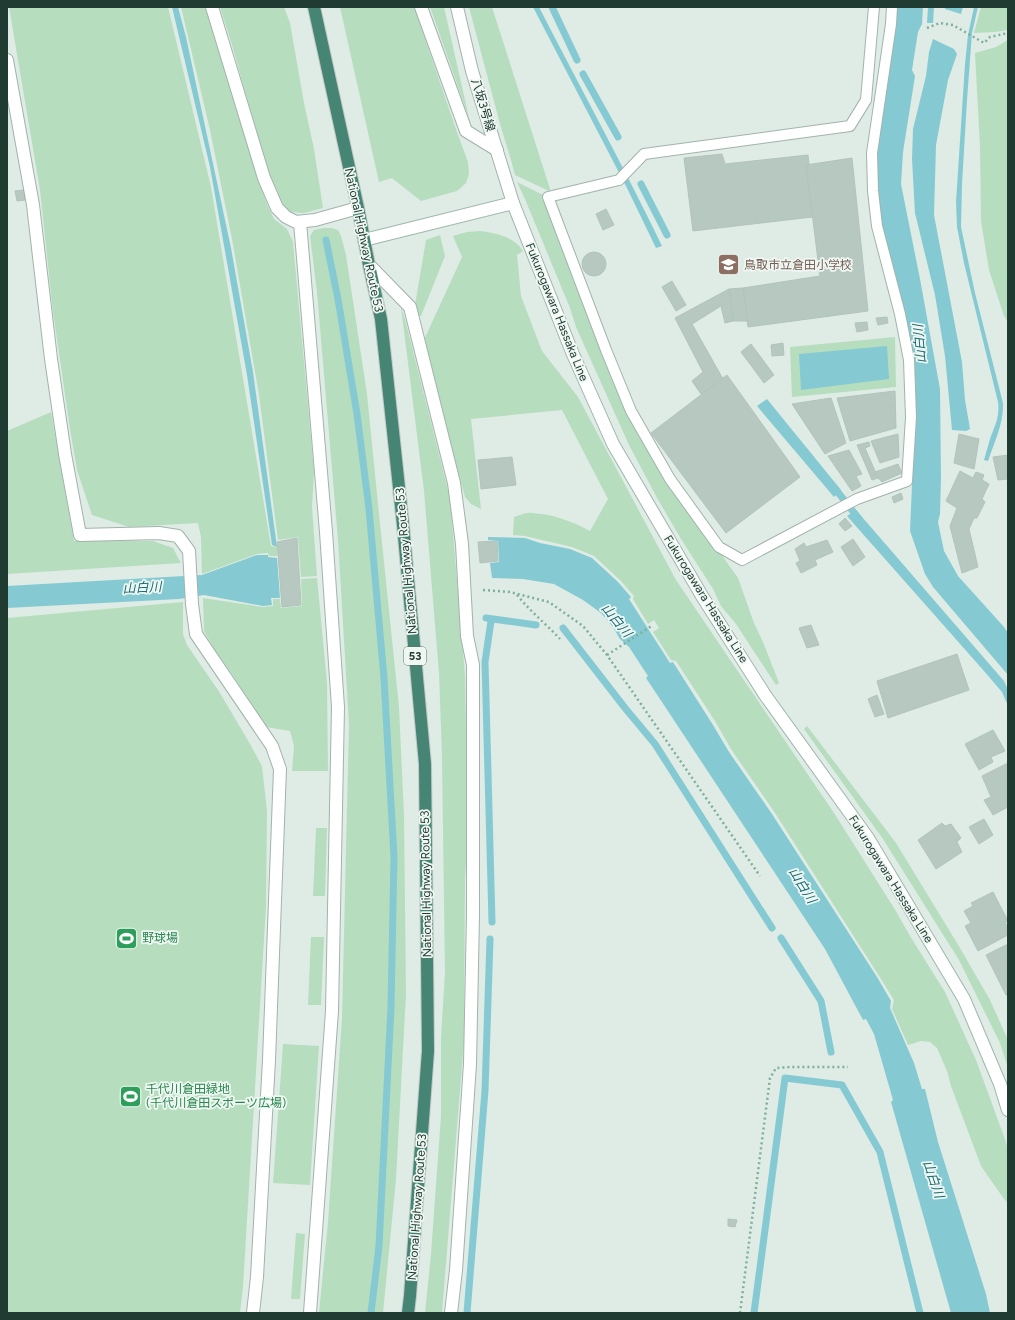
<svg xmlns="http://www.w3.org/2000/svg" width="1015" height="1320" font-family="Figtree,'Noto Sans JP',sans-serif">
<rect width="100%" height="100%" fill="#dfebe5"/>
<g fill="#b7ddbf">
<path d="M9,7h159l43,180 60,359 6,1v9h-8l-1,-3 -11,1 -55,20 -1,-37 -3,-14 -69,4 -37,-12 -15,-45 -7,-41 -17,-117 -13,-122z"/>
<path d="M181,7h27l59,197 7,15 13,10 6,13 21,229 -2,36 5,69 -16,1 -3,-40 -20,3 -19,-145 -27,-156 -22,-109z"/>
<path d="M220,7h64l6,16 14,80 10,46 9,59 -19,5 -14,-1 -7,-7 -8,-13 -8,-21 -35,-126z"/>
<path d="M340,7h74l43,125 11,30 1,12 -3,9 -9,8 -36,10 -29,-23 -13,4z"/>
<path d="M430,7h14l25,111z"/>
<path d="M469,7h23l59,185 -36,-17 -4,-15 -11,-36z"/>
<path d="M981,7h27v23l-13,2 -21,1z"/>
<path d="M1008,40v282l-4,-6 -15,-46 -8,-49 -1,-74 -5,-94 21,-6z"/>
<path d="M517,182l26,13 -1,4 4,7 74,192 19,39 6,5 65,101 11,11 17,24 16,45 9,19 16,41 -3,2 -40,-61 -15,-18 -8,-17 -32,-50 -25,-43 -27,-51 -53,-118 -6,-19 -45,-109z"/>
<path d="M323,228h8l7,2 3,6 5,19 21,139 12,120 20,193 5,108 2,179 -10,185 -13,134h-64l9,-91 14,-204 7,-294 -11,-184 -21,-248 -7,-56 4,-6z"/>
<path d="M480,231c16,2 35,6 43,20l-6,4 4,41 21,55 36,46 98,183 158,233 60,95 16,28 35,56 31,68 30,82 2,9v52l-4,-4 -23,-33 -30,-80 -4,-15 -10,-23 -7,-6 -9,-1 -13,4 -16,-36 2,-9 -13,-21 -106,-166 -44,-64 -16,-28 -39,-60 -5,-1 -18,-28 6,-4 -5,-8 -6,4 -15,-25 1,-3 -14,-16 -26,-24 -22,-9 -47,-11 -12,-1 1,-18c5,-1 12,-5 18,-4 20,1 40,8 58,18l18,-32 -46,-89 -91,9 10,90 -10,-5 -6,-7 -42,-155 39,-85 -9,-21 14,-4z"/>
<path d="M440,235l5,21 -24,60h-4l-2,-11 11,-65z"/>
<path d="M401,307l4,12 44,175 2,16 14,165 3,155 -3,49 -1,162 -22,272h-17l6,-59 10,-138v-78l4,-65 -3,-216 -3,-84 -15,-182z"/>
<path d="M895,337l1,50 -104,10 -2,-50z"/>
<path d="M51,412l23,129h79l20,7 8,15 -174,11v-143z"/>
<path d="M317,578l10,105 1,88h-36l2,-25 -4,-15 -24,-4 -34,-53 -16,-22 -12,-21 -1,-33 59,9 11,-1v-7h7l1,9 21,-2 -1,-27z"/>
<path d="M183,602v32l4,11 33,48 30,51 12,22 5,45 -1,95 -23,381 -3,26h-233v-695z"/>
<path d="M807,726l89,117 64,105 30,52 18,40v28l-8,-25 -41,-83 -76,-121 -79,-110z"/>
<path d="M316,828h11l-2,68h-12z"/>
<path d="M311,937h13l-3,68h-13z"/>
<path d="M283,1044l36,2 -9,139 -37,-2z"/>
<path d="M296,1233l9,1 -5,65h-9z"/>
</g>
<g fill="#85cad2">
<path d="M172,7h6l8,30 45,211 22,124 24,175 -5,-2 -25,-170 -37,-208z"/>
<path d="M533,7h6c41,80 84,158 123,239l-6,2 -29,-60z"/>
<path d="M896,7h27l-1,17 -4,8 -6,38 3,6 -12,76 -2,32 19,95 20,110 1,89 -1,36 -2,8 6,29 14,25 46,51 4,6v42l-75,-88 -8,-13 -15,-43 6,-137 -2,-39 -35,-137 -1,-40v-31l13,-90 5,-29z"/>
<path d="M928,7h6l-1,16h-6z"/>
<path d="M945,7h18l-2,7 -16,-5z"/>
<path d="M974,7h4l-6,26 -5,67 -5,84 -1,43 14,66 28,110c1,20 -9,40 -15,58l-4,-1c2,-7 4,-14 6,-21 5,-14 10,-22 8,-37l-34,-139 -7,-36 -1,-25 9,-138 3,-29z"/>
<path d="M933,39l21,10 3,5 -9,26 -12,65 -2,70 28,147 3,38 5,29 -4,2 -14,-1 -7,-74 -10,-61 -20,-82 -3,-54 1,-30 13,-53 3,-24z"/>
<path d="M887,346l2,33 -88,11 -2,-36z"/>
<path d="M767,399l74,91 -7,7 -77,-91z"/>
<path d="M856,510l148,171 4,9v16l-6,-14 -18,-21 -137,-155z"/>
<path d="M488,537l37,1 15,5 30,6 22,9 26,24 13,15 -2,2 41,64 3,-1 40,63 16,27 43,62 105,163 14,24 -1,7 24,55 8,26h3l13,53 48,152 4,19h-39l-60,-211 2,-2 -19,-66 -8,-15 -3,1 -38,-71 -167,-253 -12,-18 2,-2 -19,-29 -9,-8 -7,-12 -12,-14 -18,-13 -29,-16 -31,-5 -31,-1 -2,-15 9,-1 -1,-21 -10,-1z"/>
<path d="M257,555h11v2l9,1 3,40h-9l1,7 -9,1 -59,-11 -25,4 -172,9v-22l195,-11z"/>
</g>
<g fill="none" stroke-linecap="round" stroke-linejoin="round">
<g stroke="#85cad2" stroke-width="7">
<path d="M552,7l25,53"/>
<path d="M583,74l35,63"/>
<path d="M641,184l26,51"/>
<path d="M326,240l12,59 19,115 12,95 15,169 10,179 -3,150 -12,239 -8,67"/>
<path d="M833,486l26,33"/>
<path d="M486,618l50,7"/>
<path d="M491,621l-6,41 7,260"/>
<path d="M563,628l62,80 30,36 117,184"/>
<path d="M781,938l40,63 10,51"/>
<path d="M467,1313l18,-222 5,-152"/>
<path d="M754,1313l31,-235 57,7 38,67 40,161"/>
</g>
</g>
<g fill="#b7c8c1" stroke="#b1c4bc">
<path d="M722,154l3,10 83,-9 1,9 -3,1 6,52 -119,14 -9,-73z"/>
<path d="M852,158l16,153 -120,16 -5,-39 77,-12 -14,-111z"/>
<path d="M24,190l1,10 -8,1 -2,-10z"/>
<path d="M606,209l8,16 -11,5 -7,-16z"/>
<circle cx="594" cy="264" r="12"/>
<path d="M672,281l14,24 -10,6 -14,-24z"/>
<path d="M743,288l5,33h-15l-4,-32z"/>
<path d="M729,289l4,32 -8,2 -4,-17 -29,18 31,55 -22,15 -9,-13 11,-9 -28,-54z"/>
<path d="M887,317l1,6 -10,2 -2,-7z"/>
<path d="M867,322l1,8 -11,2 -2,-9z"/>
<path d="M783,343l1,12 -12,1 -1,-11z"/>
<path d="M751,344l23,31 -10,8 -23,-31z"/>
<path d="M727,375l73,102 -74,56 -75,-100z"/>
<path d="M895,391l1,37 -46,13 -13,-43z"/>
<path d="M831,398l15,45 -21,11 -33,-50z"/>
<path d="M898,434l1,23 -19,6 -9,-22z"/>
<path d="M959,434l20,5 -5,30 -20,-6z"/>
<path d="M869,442l1,4 -5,2 13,30 -6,2 -15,-35z"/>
<path d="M849,450l13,24 -6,2 5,10 -9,5 -24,-35z"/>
<path d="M1008,455v24l-10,1 -5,-23z"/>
<path d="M512,457l4,28 -35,4 -3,-29z"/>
<path d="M898,464l4,9 -20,9 -4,-4 -3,-6z"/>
<path d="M960,471l13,7 3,-6 8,3 -2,5 7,4 -7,15 3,3 -8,16h-3l-5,11 9,38 -16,6 -12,-47 7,-18 -11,-7z"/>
<path d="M901,493l2,6 -9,4 -2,-6z"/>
<path d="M845,518l7,8 -7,5 -6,-7z"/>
<path d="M297,538l4,67 -19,2 -5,-65z"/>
<path d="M853,539l12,18 -12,9 -12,-19z"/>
<path d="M827,540l6,12 -18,8 2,5 -16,8 -5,-10 4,-2 -5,-12 9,-6 2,4z"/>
<path d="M497,541l1,20 -18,2 -2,-21z"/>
<path d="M811,625l8,20 -12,3 -8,-20z"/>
<path d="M957,654l12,36 -81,28 -11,-37z"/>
<path d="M877,695l7,19 -9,3 -7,-18z"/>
<path d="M993,730l12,21 -14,6 2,5 -14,8 -14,-26z"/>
<path d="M1008,763v44l-15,8 -9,-15 7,-3 -9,-21z"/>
<path d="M984,819l9,16 -14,9 -10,-17z"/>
<path d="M942,823l3,3 6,-2 10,14 -4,4 5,10 -26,17 -18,-29z"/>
<path d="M993,892l15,29 -3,1 3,6v7l-30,16 -13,-25 6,-3 -7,-12 9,-5 -2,-3z"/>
<path d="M1008,944v51h-2l-20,-40z"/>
<path d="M728,1219l9,1 -2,7 -7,-1z"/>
</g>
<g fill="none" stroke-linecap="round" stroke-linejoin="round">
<defs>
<path id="service" d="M874,7l-8,93 -16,26 -206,28 -25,26 -71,17 58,153 25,61 39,68 49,68 23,13 115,-61 50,-18 4,-64 -2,-57 -9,-46 -23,-88 -4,-35 -1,-38 19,-129 1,-17"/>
<g id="minor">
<path d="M212,7l52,171 13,30 9,9 10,5 19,-2 43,-12"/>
<path d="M421,7l45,124 31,19"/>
<path d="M7,60l26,145 18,154 14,95 15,81 79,-2 19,3 11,15 3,53 4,30 76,112 8,23 -11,291 -12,217 -4,36"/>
<path d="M300,222l26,310 12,175 -6,304 -22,302"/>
<path d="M369,265l41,42 44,176 8,61 5,92 6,29v250l-3,149 -14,206 -5,43"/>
</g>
<path id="tertiary" d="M457,7l15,64 41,132"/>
<path id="secondary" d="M364,240l149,-37 59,149 41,92 89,152 63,99 103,143 96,161 36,85 8,26"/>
<path id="trunk" d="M314,7l44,201 11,57 12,54 22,206 22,239 3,287 -18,245 -2,17"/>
</defs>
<use href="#service" stroke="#a2b3ac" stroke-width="12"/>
<use href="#minor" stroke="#a2b3ac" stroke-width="14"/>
<use href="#tertiary" stroke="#a2b3ac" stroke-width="14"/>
<use href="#secondary" stroke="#9eb7ac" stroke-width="14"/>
<use href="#trunk" stroke="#c1c8c6" stroke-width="14"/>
<g stroke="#7eaf9e" stroke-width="2.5" stroke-dasharray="2 3" stroke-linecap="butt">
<path d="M927,28l13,-5 13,2 31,18 6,-6 18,-4"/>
<path d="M483,590l27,2 39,10 34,24 24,29 153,221"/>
<path d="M517,595c13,16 29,29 43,44"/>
<path d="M607,655l46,-30"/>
<path d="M740,1313l30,-235 6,-10 15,-1h57"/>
</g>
<use href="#service" stroke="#fff" stroke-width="10"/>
<use href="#minor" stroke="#fff" stroke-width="12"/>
<use href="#tertiary" stroke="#fff" stroke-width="12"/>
<use href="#secondary" stroke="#fff" stroke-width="12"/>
<use href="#trunk" stroke="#468573" stroke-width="12"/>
</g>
<defs>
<symbol id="school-square" viewBox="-11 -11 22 22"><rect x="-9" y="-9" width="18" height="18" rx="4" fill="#8d6e63" stroke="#eff7f3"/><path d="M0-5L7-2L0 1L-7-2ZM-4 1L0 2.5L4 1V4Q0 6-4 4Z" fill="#fff"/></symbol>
<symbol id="stadium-square" viewBox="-11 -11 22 22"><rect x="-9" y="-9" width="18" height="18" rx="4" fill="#2e9e5b" stroke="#eff7f3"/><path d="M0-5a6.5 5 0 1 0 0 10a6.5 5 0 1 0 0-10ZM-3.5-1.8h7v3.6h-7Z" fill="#fff"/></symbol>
</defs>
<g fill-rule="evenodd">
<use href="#school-square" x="716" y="252" width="25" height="25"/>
<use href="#stadium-square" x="114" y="926" width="25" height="25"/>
<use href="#stadium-square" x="118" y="1084" width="25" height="25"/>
</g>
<g text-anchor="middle" stroke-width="3.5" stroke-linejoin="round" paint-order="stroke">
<rect fill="#eff7f3" stroke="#5e736c" stroke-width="1" x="404" y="647" width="22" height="18" rx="3"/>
<g font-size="11" font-weight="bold" fill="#203b32">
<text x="415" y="660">53</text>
</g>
<g font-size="12" fill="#203b32" stroke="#eff7f3">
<text transform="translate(483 105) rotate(73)" y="4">八坂3号線</text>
<text transform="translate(364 240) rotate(78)" y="4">National Highway Route 53</text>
<text transform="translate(557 312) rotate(68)" y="4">Fukurogawara Hassaka Line</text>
<text transform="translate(406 561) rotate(-95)" y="4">National Highway Route 53</text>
<text transform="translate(706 599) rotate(58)" y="4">Fukurogawara Hassaka Line</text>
<text transform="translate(891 879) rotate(58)" y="4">Fukurogawara Hassaka Line</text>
<text transform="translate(426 884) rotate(-91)" y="4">National Highway Route 53</text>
<text transform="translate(417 1207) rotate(-86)" y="4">National Highway Route 53</text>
</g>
<g font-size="12" fill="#785e54" stroke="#eff7f3" text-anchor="start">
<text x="744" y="269">鳥取市立倉田小学校</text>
</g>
<g font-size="12" fill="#27864d" stroke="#eff7f3" text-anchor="start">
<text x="142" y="942">野球場</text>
<text x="146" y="1093">千代川倉田緑地<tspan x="146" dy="14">(千代川倉田スポーツ広場)</tspan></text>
</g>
<g font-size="13" font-style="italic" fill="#196c78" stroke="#eff7f3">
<text transform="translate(919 344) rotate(-95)" y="5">山白川</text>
<text transform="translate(142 587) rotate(-3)" y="5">山白川</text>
<text transform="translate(617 620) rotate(50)" y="5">山白川</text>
<text transform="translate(803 885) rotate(58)" y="5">山白川</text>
<text transform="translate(934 1179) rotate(71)" y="5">山白川</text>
</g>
</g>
<rect width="1015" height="1320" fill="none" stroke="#203b32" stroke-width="16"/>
</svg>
